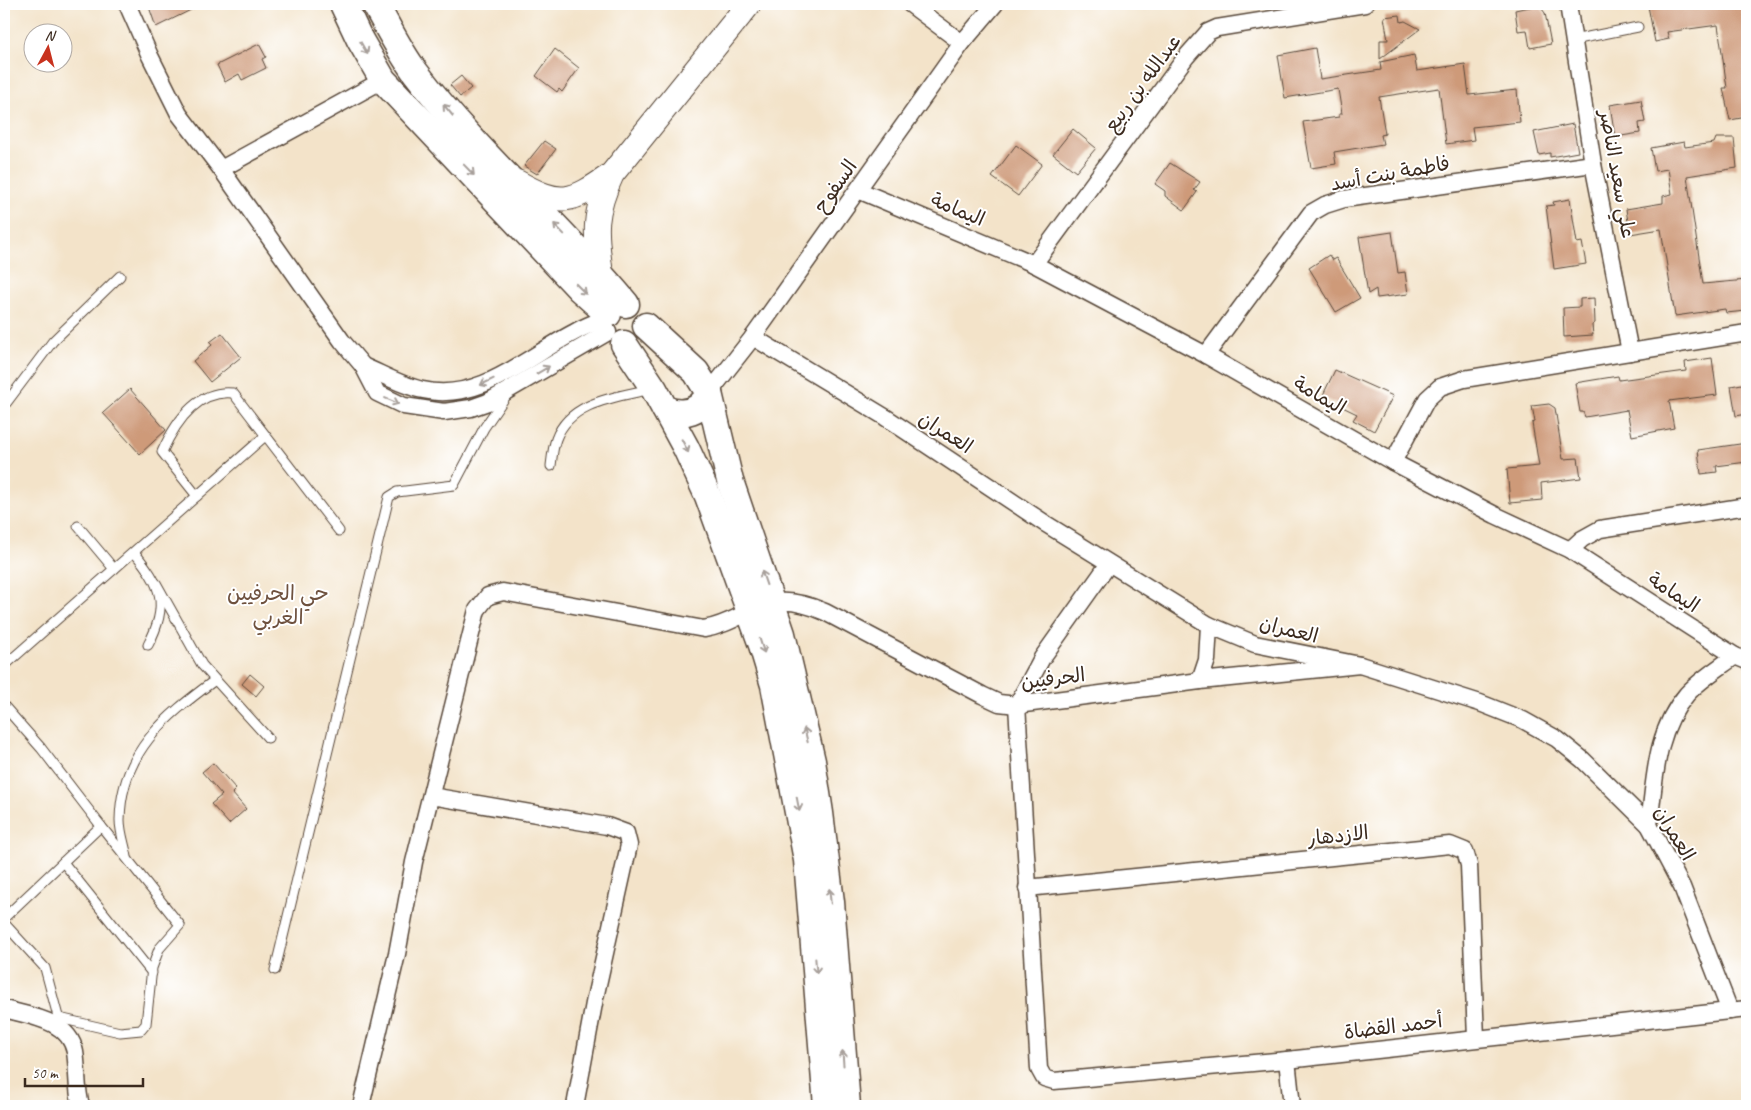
<svg xmlns="http://www.w3.org/2000/svg" width="1751" height="1110" font-family="Caveat,'Playpen Sans Arabic',sans-serif">
<rect width="100%" height="100%" fill="#fff"/>
<filter id="ink" filterUnits="userSpaceOnUse"><feTurbulence type="fractalNoise" baseFrequency=".02" numOctaves="2"/><feDisplacementMap in="SourceGraphic" scale="10" xChannelSelector="R" yChannelSelector="G"/><feConvolveMatrix kernelMatrix="1 2 1 2 8 2 1 2 1" color-interpolation-filters="sRGB"/></filter>
<filter id="wash" filterUnits="userSpaceOnUse"><feTurbulence type="fractalNoise" baseFrequency=".0096" numOctaves="4" result="noise"/><feDisplacementMap in="SourceGraphic" scale="20" xChannelSelector="R" yChannelSelector="G"/><feGaussianBlur stdDeviation="1.12" result="paint"/><feColorMatrix in="noise" values="0 0 0 0 0 0 0 0 0 0 0 0 0 0 0 0 0 1.4 0 .05"/><feComposite in="paint" operator="in"/></filter>
<g filter="url(#wash)">
<rect width="100%" height="100%" fill="#f3e3c9"/>
<g id="blocks">
<g fill="#ce9a79">
<path d="M148,4h55l-47,23z"/>
<path d="M1663,4h81l3,27v86l-17,3 -7,-32h4l-9,-63 -51,7 2,7 -14,3 -7,-36z"/>
<path d="M1539,5l6,8 6,31 -21,4 -3,-18 -9,1 -3,-21z"/>
<path d="M1400,15l1,7 4,-1 15,8 -40,30v-19h8l-4,-23z"/>
<path d="M259,44l7,13 -4,2 4,9 -24,12 -3,-6 -14,8 -8,-17z"/>
<path d="M1315,48l5,31 61,-9 -1,-8 34,-7 3,16 48,-7 4,31 48,-5 3,32 -48,5 2,13 -28,4 -7,-56 -60,9 6,37 -4,1 2,9 -49,8 2,12 -25,4 -8,-46 36,-5v-3h3l-4,-25 -53,9 -7,-43z"/>
<path d="M555,49l24,19 -17,24 -3,-3 -2,3 -21,-16z"/>
<path d="M461,76l10,12 -11,9 -10,-12z"/>
<path d="M1641,100l4,22 -6,1 1,10 -25,4 -5,-32z"/>
<path d="M1573,124l5,28 -28,5v-4l-11,2 -5,-23z"/>
<path d="M1073,129l23,19 -20,24 -23,-18z"/>
<path d="M1716,138h18l3,30 -50,8 16,108 44,-4v14h-3l2,17 -20,2 -1,-4 -50,7 -14,-87 -31,5 -4,-25 37,-6v-7l9,-2 -4,-25 -13,2 -4,-23 33,-6 1,5 29,-4z"/>
<path d="M544,141l12,8 -19,25 -13,-8z"/>
<path d="M1016,145l26,19 -24,32 -26,-19z"/>
<path d="M1170,163l30,19 -6,8 3,2 -13,18 -19,-14v-5l-10,-7z"/>
<path d="M1570,199l7,44 5,-1 4,22 -32,5 -8,-63 8,-1 -1,-3z"/>
<path d="M1392,232l6,41 7,-1 3,22 -31,4 -1,-9 -8,5 -9,-57z"/>
<path d="M1329,255l3,5 4,-2 24,40 -24,14 -27,-44z"/>
<path d="M1594,298l1,25 -3,2 1,10 -29,2 -1,-29 17,-1v-8z"/>
<path d="M222,333l19,24 -31,25 -17,-21 19,-16 -2,-3z"/>
<path d="M1712,358l5,37 -48,6 5,27 -42,8 -5,-26 -42,7 -2,-5h-3l-5,-29 43,-7 1,4 67,-9 -1,-9z"/>
<path d="M1335,370l58,26 -19,35 -21,-11 4,-6 -35,-17z"/>
<path d="M1747,383v31l-11,2 -5,-30z"/>
<path d="M130,389l36,41 -26,24 -37,-41z"/>
<path d="M1549,404l6,4 8,51 15,-1 3,20 -40,5 1,17 -32,3 -3,-34 32,-3 -7,-43 3,-1 -3,-16z"/>
<path d="M1747,443v19l-31,4 1,6 -16,2 -3,-24z"/>
<path d="M250,674l14,12 -8,10 -14,-12z"/>
<path d="M213,763l23,26 -4,4 14,16 -17,15 -18,-20 11,-9 -20,-23z"/>
</g>
</g>
</g>
<g filter="url(#ink)">
<use href="#blocks" fill-opacity="0" stroke="#574638" stroke-width="1"/>
<g fill="none" stroke-linecap="round" stroke-linejoin="round">
<defs>
<g id="lane">
<path d="M1573,40l65,-13"/>
<path d="M4,406l49,-65 67,-65"/>
<path d="M551,466c1,-9 2,-19 5,-27 14,-38 61,-42 95,-50"/>
<path d="M197,496l-35,-44c13,-29 35,-63 71,-59l106,138"/>
<path d="M78,526l36,43"/>
<path d="M134,552c27,33 36,52 14,93"/>
<path d="M156,583l46,82 66,73"/>
<path d="M4,666l261,-230"/>
<path d="M4,706l37,42 60,78"/>
<path d="M127,857c-2,-11 -7,-25 -7,-37 1,-68 45,-103 95,-140"/>
<path d="M63,862l89,111"/>
<path d="M4,918l97,-92 79,99 -21,24 -7,19 -6,56 -5,6 -21,2 -61,-14"/>
<path d="M4,923l41,45 15,56"/>
<path d="M275,970l114,-473 8,-5 57,-7 30,-57 22,-32"/>
</g>
<g id="street">
<path d="M127,4l23,52 29,58 42,55 121,172 21,25 14,27 27,13 40,6 27,-4 17,-6 120,-70"/>
<path d="M910,4l52,39"/>
<path d="M1568,4l25,160 37,188"/>
<path d="M221,169l162,-89"/>
<path d="M858,190l176,74 172,91 187,107 102,53 75,35 165,106 12,5"/>
<path d="M1034,264l152,-207 22,-25 9,-4 148,-24"/>
<path d="M753,337l132,80 161,107 163,101 46,19 105,21 120,38 43,17 34,19 26,21 66,65 33,62 48,124"/>
<path d="M1206,355l105,-142 14,-8 19,-6 249,-35"/>
<path d="M363,366c19,8 39,20 60,24 57,13 105,-34 152,-58 10,-6 21,-10 32,-14"/>
<path d="M709,393l44,-56 209,-294 33,-39"/>
<path d="M1393,462l34,-63 13,-12 24,-8 283,-46"/>
<path d="M1570,550l12,-11 18,-10 147,-23"/>
<path d="M1108,565l-66,93 -25,47 22,364 5,9 10,3 233,-21 460,-51"/>
<path d="M1200,681l7,-21 2,-35"/>
<path d="M431,796l176,30 19,7 3,12 -34,153 -20,108"/>
<path d="M1649,825c6,-46 6,-94 38,-131 14,-15 32,-26 48,-38"/>
<path d="M1027,888l423,-43 15,6 4,14 7,173"/>
<path d="M4,1009c26,7 65,11 71,43 3,18 1,37 6,54"/>
<path d="M1287,1060l5,46"/>
<path d="M361,1106l36,-152 17,-92 63,-252 11,-14 15,-4 201,37c26,-4 46,-21 68,-26 18,-4 37,2 53,9l157,83 17,8 18,2 183,-24 160,-16"/>
</g>
<g id="secondary">
<path d="M517,182c44,25 54,21 94,-7"/>
<path d="M601,274c-6,-43 -8,-60 11,-100l137,-170"/>
</g>
<g id="primary">
<path d="M343,4l17,36 23,40 197,209 28,25"/>
<path d="M375,4c13,23 25,48 41,69 63,83 144,151 210,231"/>
<path d="M646,326l50,46 13,21 21,88 52,153 30,127 8,52 11,89 16,204"/>
<path d="M624,344l30,45 32,59 22,48 54,149 12,40 33,175 20,246"/>
<path d="M665,409c19,8 36,2 44,-16"/>
</g>
</defs>
<use href="#lane" stroke="#574638" stroke-width="11"/>
<use href="#street" stroke="#574638" stroke-width="19"/>
<use href="#secondary" stroke="#574638" stroke-width="26"/>
<use href="#primary" stroke="#574638" stroke-width="29"/>
<use href="#lane" stroke="#fff" stroke-width="9"/>
<use href="#street" stroke="#fff" stroke-width="16"/>
<use href="#secondary" stroke="#fff" stroke-width="24"/>
<use href="#primary" stroke="#fff" stroke-width="26"/>
</g>
<defs><path id="oneway-shaft" d="M-6 0H5M1.5-3L5.5 0L1.5 3" fill="none" stroke-width="1.6" stroke-linecap="round" stroke-linejoin="round" transform="scale(1.25)"/></defs>
<g stroke="#a79f9a">
<use href="#oneway-shaft" transform="translate(364 48) rotate(60)"/>
<use href="#oneway-shaft" transform="translate(448 110) rotate(-130)"/>
<use href="#oneway-shaft" transform="translate(469 170) rotate(46)"/>
<use href="#oneway-shaft" transform="translate(559 229) rotate(-134)"/>
<use href="#oneway-shaft" transform="translate(581 289) rotate(45)"/>
<use href="#oneway-shaft" transform="translate(543 370) rotate(-31)"/>
<use href="#oneway-shaft" transform="translate(487 382) rotate(154)"/>
<use href="#oneway-shaft" transform="translate(392 401) rotate(23)"/>
<use href="#oneway-shaft" transform="translate(685 446) rotate(63)"/>
<use href="#oneway-shaft" transform="translate(764 578) rotate(-109)"/>
<use href="#oneway-shaft" transform="translate(762 646) rotate(72)"/>
<use href="#oneway-shaft" transform="translate(806 735) rotate(-103)"/>
<use href="#oneway-shaft" transform="translate(798 804) rotate(79)"/>
<use href="#oneway-shaft" transform="translate(830 896) rotate(-96)"/>
<use href="#oneway-shaft" transform="translate(816 966) rotate(85)"/>
<use href="#oneway-shaft" transform="translate(843 1058) rotate(-94)"/>
</g>
</g>
<g text-anchor="middle" stroke-width="4" stroke-linejoin="round" paint-order="stroke">
<g font-size="20" fill="#3b2a1e" stroke="#fff">
<text transform="translate(1142 83) rotate(-54)" y="7">عبدالله بن ربيع</text>
<text transform="translate(1390 173) rotate(-10)" y="7">فاطمة بنت أسد</text>
<text transform="translate(1618 174) rotate(80)" y="7">علي سعيد الناصر</text>
<text transform="translate(835 186) rotate(-55)" y="7">السفوح</text>
<text transform="translate(958 209) rotate(23)" y="7">اليمامة</text>
<text transform="translate(1320 395) rotate(30)" y="7">اليمامة</text>
<text transform="translate(946 432) rotate(33)" y="7">العمران</text>
<text transform="translate(1674 592) rotate(33)" y="7">اليمامة</text>
<text transform="translate(1289 629) rotate(14)" y="7">العمران</text>
<text transform="translate(1053 678) rotate(-7)" y="7">الحرفيين</text>
<text transform="translate(1675 833) rotate(59)" y="7">العمران</text>
<text transform="translate(1338 835) rotate(-6)" y="7">الازدهار</text>
<text transform="translate(1393 1026) rotate(-7)" y="7">أحمد القضاة</text>
</g>
<g font-size="21" fill="#6e513e" stroke="#fff">
<text x="278" y="600">حي الحرفيين<tspan x="278" dy="24">الغربي</tspan></text>
</g>
</g>
<rect width="1751" height="1110" fill="none" stroke="#fff" stroke-width="20"/>
<g transform="translate(48 48) rotate(7)"><circle r="24" fill="#ffffff" stroke="#b1aaa5"/>
<path d="M0-4L9 19L0 12L-9 19Z" fill="#c8321e"/>
<text y="-8" font-size="14" font-weight="bold" text-anchor="middle" fill="#3b2a1e">N</text>
</g>
<path d="M25 1078v8h118v-8" fill="none" stroke="#3b2a1e" stroke-width="2.5"/>
<text x="32" y="1078" font-size="15" fill="#3b2a1e" stroke="#ffffff" stroke-width="4" paint-order="stroke">50 m</text>
</svg>
